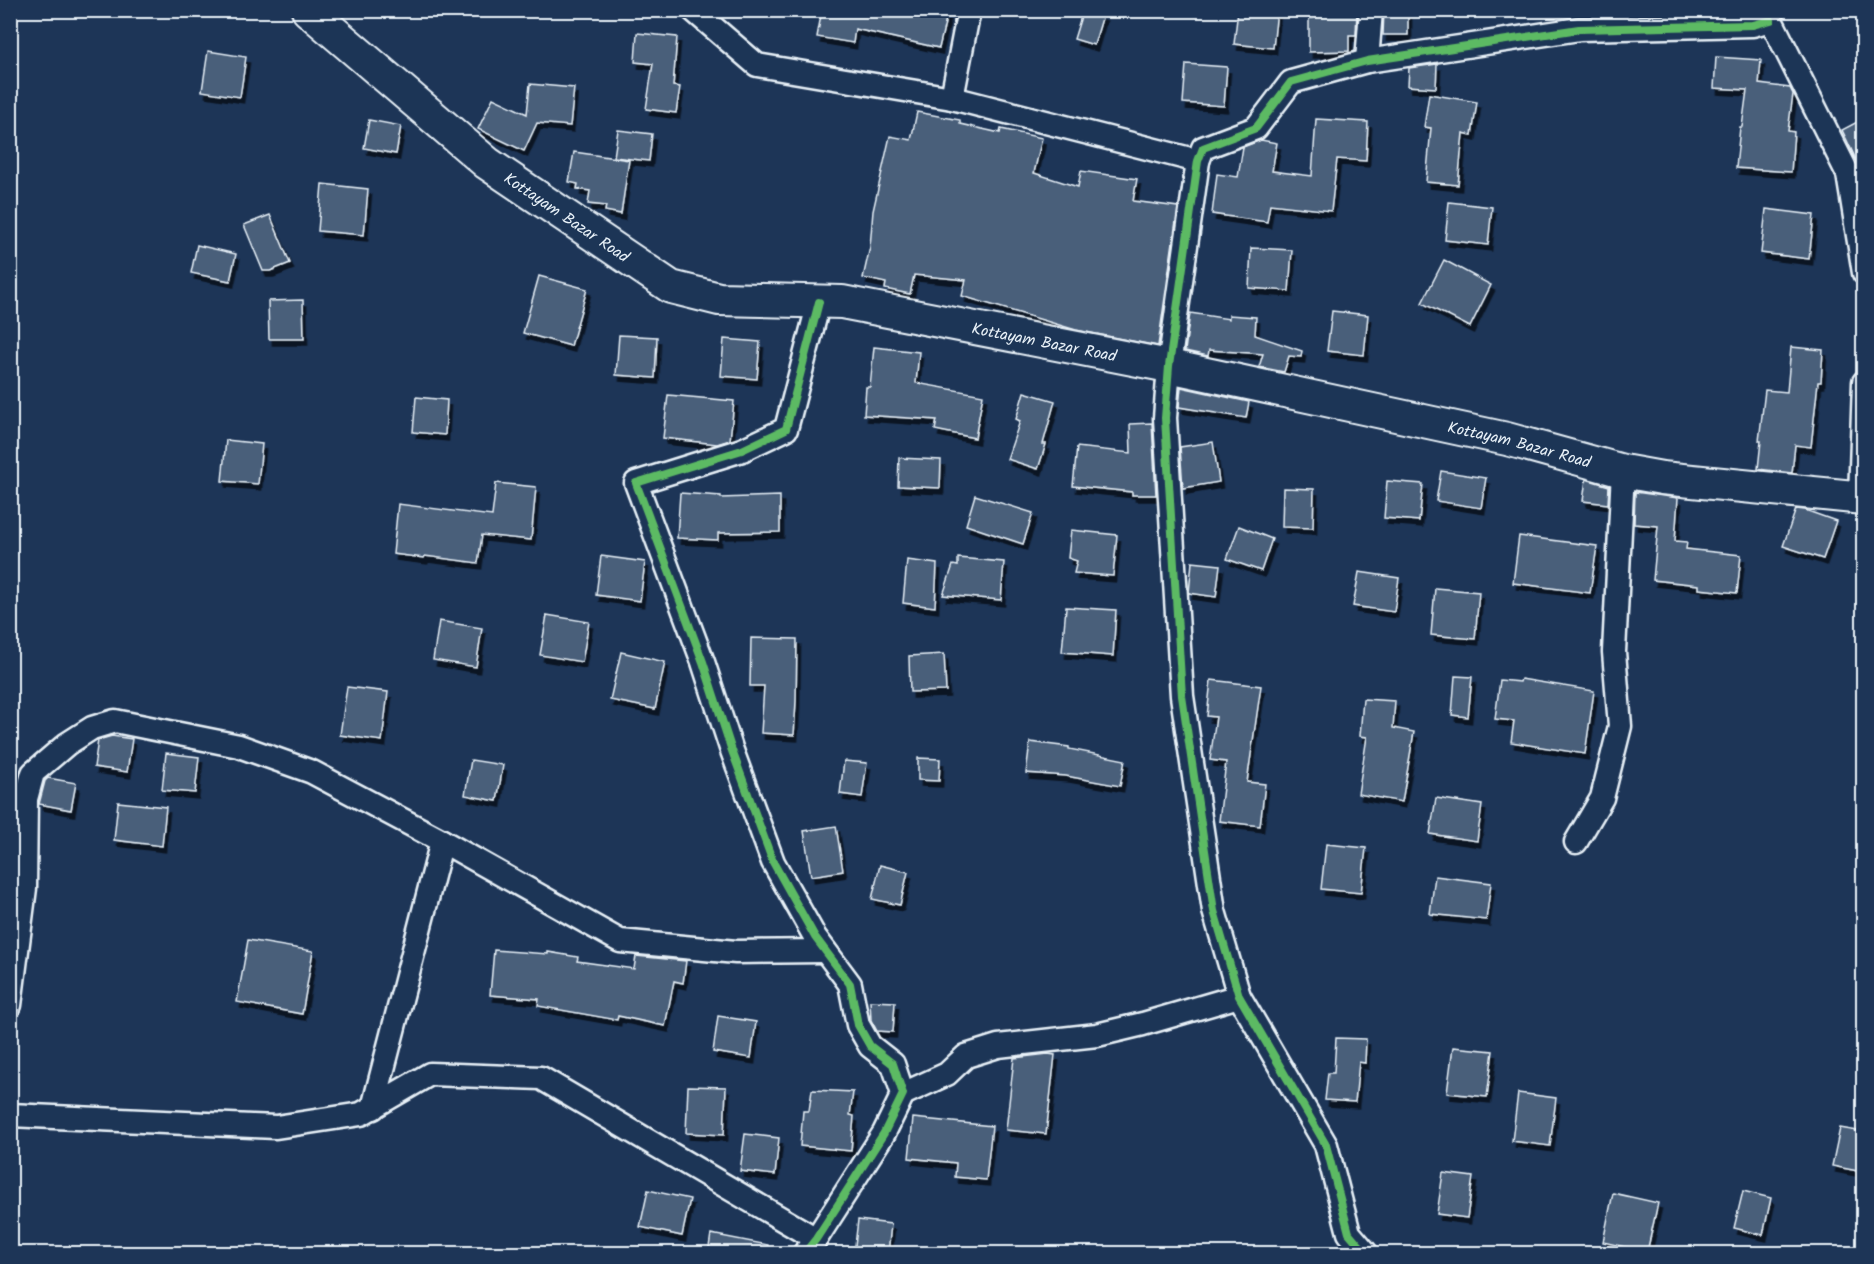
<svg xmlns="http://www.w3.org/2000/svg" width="1874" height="1264" font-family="Kalam,sans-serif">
<defs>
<filter id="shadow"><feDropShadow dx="3.5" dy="6" stdDeviation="0" flood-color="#0009"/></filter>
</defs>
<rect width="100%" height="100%" fill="#1d3557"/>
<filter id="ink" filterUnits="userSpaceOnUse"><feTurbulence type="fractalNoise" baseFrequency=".0167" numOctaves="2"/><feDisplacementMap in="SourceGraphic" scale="12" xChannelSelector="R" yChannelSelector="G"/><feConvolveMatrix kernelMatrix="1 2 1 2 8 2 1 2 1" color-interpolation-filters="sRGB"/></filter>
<g filter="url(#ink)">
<g fill="#495e7a" stroke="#e8f1f8" stroke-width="1.5" filter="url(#shadow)">
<path d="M822,10h126l-9,38 -84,-19 -2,14 -36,-6z"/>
<path d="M1083,10l20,5 -9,30 -20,-6z"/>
<path d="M1238,10h39l-4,38 -39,-4z"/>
<path d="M1314,10h43l-1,25h-7v16l-40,1v-34h4z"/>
<path d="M1384,10h24v25h-25z"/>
<path d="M637,33l40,4 -4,49 7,1 -4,26 -30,-4 7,-45 -18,-2z"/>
<path d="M208,51l38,6 -6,40 -38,-6z"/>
<path d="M1716,57l45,3 -2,24 31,4 3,6 -5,37 6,1 -3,40 -55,-4 4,-41h2l5,-37 -33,-2z"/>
<path d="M1186,64l41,3 -3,39 -41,-3z"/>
<path d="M1437,64l-1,24 -28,-2 1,-18z"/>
<path d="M530,84l44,4 -4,38 -33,-3 -13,28 -46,-22 15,-31 34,16z"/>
<path d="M1429,94l48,8 -5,33 -9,-2 -5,52 -32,-3 5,-54 -7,-1z"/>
<path d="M917,112l43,8v4l40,9 1,-4 41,9 -8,35 44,14 3,-16 56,8 -4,22 45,6 -20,139 -82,-16 -114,-34 4,-16 -52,-5 -4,19 -25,-5 1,-6 -23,-5 7,-31 3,-36 17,-75 21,4z"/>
<path d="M1316,119l52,3 -2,39 -29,-2 -6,52 -61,-7 -3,18 -55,-8 5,-40 21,3 5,-30 18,-7 16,3 -5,28 40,5z"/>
<path d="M1863,119v55l-21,-44z"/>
<path d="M369,120l32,6 -5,28 -32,-6z"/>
<path d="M618,130l34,4 -3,27 -35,-4z"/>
<path d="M574,152l55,8 -8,54 -16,-3 1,-5 -18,-2 2,-13 -13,-2 1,-5 -9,-2z"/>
<path d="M322,184l46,5 -4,46 -46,-4z"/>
<path d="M1449,202l43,5 -4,38 -43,-5z"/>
<path d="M1766,209l48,6 -5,44 -48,-6z"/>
<path d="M270,215l20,48 -20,8h-7l-19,-46z"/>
<path d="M197,245l39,9 -6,27 -39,-8z"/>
<path d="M1251,248l41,2 -3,41 -40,-3z"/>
<path d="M1444,260l47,25 -21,42 -48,-24z"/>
<path d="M539,276l48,13 -16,57 -48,-13z"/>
<path d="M303,300l1,39h-35l-1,-38z"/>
<path d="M1332,311l36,4 -4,40 -37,-4z"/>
<path d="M1190,313l39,6v-4l27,2 -1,18 47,16 -1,6 -12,-1 -5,16 -25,-5 4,-13 -54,-4 -1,6 -23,-5z"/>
<path d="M619,335l38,2 -2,41 -39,-3z"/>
<path d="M724,339l36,3 -3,37 -36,-3z"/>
<path d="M874,347l45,5 -3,31 67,12 -8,43 -40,-8 2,-10 -73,-5 2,-28h4z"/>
<path d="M1791,347l32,3 -2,32h-3l-7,65 -16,-2 -3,28 -34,-4 3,-28h-2l6,-51 22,2z"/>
<path d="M1181,387l68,15 -3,16 -67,-11z"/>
<path d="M1024,392l31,9 -12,43h3l-8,25 -31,-10 13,-38 -4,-2z"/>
<path d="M668,395l66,6 -4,39 -13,4 -54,-6z"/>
<path d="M416,397l31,3 -2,35 -32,-3z"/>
<path d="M1152,423l4,72h-24v-3l-59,-6 4,-39 54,6 -1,-29z"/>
<path d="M226,440l36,4 -4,40 -36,-3z"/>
<path d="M1213,442l6,40 -36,6 -3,-41z"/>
<path d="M899,458l42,2 -1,28 -42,-2z"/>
<path d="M1441,471l45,7 -5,30 -45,-7z"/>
<path d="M1586,479l23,7 -1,18 -25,-3z"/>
<path d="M1387,481l36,3 -4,37 -35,-3z"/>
<path d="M496,483l40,4 -5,53 -49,-5 -4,28 -53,-7 -1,2 -31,-4 5,-50 94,12z"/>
<path d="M1283,488l31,1 -1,39 -31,-1z"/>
<path d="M1635,492l43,6 -3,43 12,1 -1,7 55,6 -4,38 -38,-4v-4l-46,-5 5,-54 -24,-2z"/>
<path d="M680,493l41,3v2l59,-2v36l-62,1v7l-41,-2z"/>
<path d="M975,495l58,18 -10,31 -57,-19z"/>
<path d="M1796,509l9,1 31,11 -13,38 -40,-13z"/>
<path d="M1239,526l33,13 -11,32 -34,-12z"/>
<path d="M1071,530l46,5 -4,41 -39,-3 3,-12 -9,-3z"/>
<path d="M1519,536l78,10 -7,47 -77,-10z"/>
<path d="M601,556l44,6 -5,39 -44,-6z"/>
<path d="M958,558l46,4 -3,38 -58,-5 10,-30 5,1z"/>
<path d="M907,560l30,4 -2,43 -32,-4z"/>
<path d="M1192,562l28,3 -4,32 -27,-4z"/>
<path d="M1359,572l40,6 -5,34 -41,-6z"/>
<path d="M1435,588l44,4 -4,47 -44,-4z"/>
<path d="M1066,607l50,3 -3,46 -51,-4z"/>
<path d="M547,615l42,7 -7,40 -42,-7z"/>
<path d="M439,621l43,7 -6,39 -43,-7z"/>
<path d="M751,638l46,1 -1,62 -2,34 -33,-2 3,-47h-14z"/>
<path d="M621,652l44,10 -10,47 -45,-9z"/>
<path d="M944,654l2,37 -36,1 -1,-36z"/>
<path d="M1455,676l17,1 -4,40 -16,-2z"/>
<path d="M1521,679l73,12 -9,63 -74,-12 3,-21 -19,-2 5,-39 20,2z"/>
<path d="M1211,680l50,6 -14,96 18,2 -5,42 -41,-5 7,-59 -16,-2 6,-43 -9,-1z"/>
<path d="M347,687l41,5 -6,49 -42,-6z"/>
<path d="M1363,699l32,2 -2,27 21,4 -12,70 -44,-8 9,-57 -7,-1z"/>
<path d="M112,736l20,3 -5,33 -33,-5 4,-27z"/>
<path d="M1030,742l39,5v2l56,11 -5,26 -54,-10 -40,-3z"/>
<path d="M166,753l33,4 -4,36 -33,-3z"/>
<path d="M918,758l22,1 -1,22 -21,-1z"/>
<path d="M471,760l32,5 -6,36 -32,-6z"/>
<path d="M844,761l23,2 -5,34 -22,-3z"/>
<path d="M48,778l28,5 -5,27 -32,-6 6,-23z"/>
<path d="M1436,798l46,7 -5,36 -47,-7z"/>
<path d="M118,802l48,5 -4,39 -48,-6z"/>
<path d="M836,826l7,45 -32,5 -7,-45z"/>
<path d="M1326,844l40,4 -5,45 -40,-4z"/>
<path d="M880,865l28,7 -8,33 -28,-6z"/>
<path d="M1435,876l56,7 -5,37 -56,-6z"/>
<path d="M248,940l65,11 -11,63 -65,-12z"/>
<path d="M494,950l54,4v-2l30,5 -1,4 57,8 2,-13 50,5 -3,22 -9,-2 -9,45 -47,-10 -1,4 -79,-14 1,-7 -49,-4z"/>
<path d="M870,1001l25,1 -2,30 -16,-1 -6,-11z"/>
<path d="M718,1016l38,6 -5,36 -38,-6z"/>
<path d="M1336,1038l30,1 -1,24 -6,-1 -4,40 -30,-2 3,-27h6z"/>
<path d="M1453,1047l40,4 -6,46 -40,-4z"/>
<path d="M1048,1054l7,1 -9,79 -40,-4 8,-72z"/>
<path d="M688,1086l38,1 -2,48 -38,-2z"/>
<path d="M812,1090l41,2 -3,23 4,1 -3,35 -51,-5 3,-35h6z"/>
<path d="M1518,1093l38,5 -6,48 -38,-5z"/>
<path d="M913,1118l79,8 -6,54 -31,-3 1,-14 -47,-5z"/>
<path d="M1840,1128l23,4v40l-31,-6z"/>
<path d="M745,1134l34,4 -4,37 -35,-4z"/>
<path d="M1443,1173l30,4 -6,41 -30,-4z"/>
<path d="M648,1190l42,9 -8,37 -42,-9z"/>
<path d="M1743,1191l28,7 -8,37 -29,-7z"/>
<path d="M1613,1193l45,10 -11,49 -44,-10z"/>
<path d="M858,1220l33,4 -3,30h-34z"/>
<path d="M711,1234l57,11 -1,9h-59z"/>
</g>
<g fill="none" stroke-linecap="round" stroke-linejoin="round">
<defs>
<g id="street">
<path d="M693,10l64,55 195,33 246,63"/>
<path d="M1771,10v10l77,154 16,99"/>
<path d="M1367,61l4,-51"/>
<path d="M952,98l17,-88"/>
<path d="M1860,497l4,-115"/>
<path d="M1576,842l26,-44 18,-72 -6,-74 9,-181"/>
<path d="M10,1005l15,-117 1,-89 7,-26 34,-29 25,-16 23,-7 124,25 73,26 130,69"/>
<path d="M903,1094l44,-20 19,-18 32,-10 99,-11 46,-11 96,-28"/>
<path d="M373,1108l69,-267 178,100 116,11 89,-1"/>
<path d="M10,1115l266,12 85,-13 69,-40 111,4 275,161"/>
<path d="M804,1254l12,-15 68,-106 19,-39 -10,-30 -23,-18 -12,-21 -8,-41 -35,-47 -42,-75 -42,-114 -28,-86 -67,-179 106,-33 44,-21 33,-127"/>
<path d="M1367,1254l-18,-21 -23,-88 -87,-149 -25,-85 -32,-215 -17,-278 4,-52 29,-205 5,-13 53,-20 35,-46 76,-21 212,-32 174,-4 18,-5"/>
</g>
<g id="secondary">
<path id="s1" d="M308,10l179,153 184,124 48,12 123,3 327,64 338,73 116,32 39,7 202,20"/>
</g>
</defs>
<use href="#street" stroke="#e8f1f8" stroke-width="27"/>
<use href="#secondary" stroke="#e8f1f8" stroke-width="36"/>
<use href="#street" stroke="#1d3557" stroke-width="22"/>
<use href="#secondary" stroke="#1d3557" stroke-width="32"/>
<defs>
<g id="cycleway">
<path d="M804,1254l12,-15 68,-106 19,-39 -10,-30 -23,-18 -12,-21 -8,-41 -35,-47 -42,-75 -42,-114 -28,-86 -67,-179 106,-33 44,-21 33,-127"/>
<path d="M1367,1254l-18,-21 -23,-88 -87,-149 -25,-85 -32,-215 -17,-278 4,-52 29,-205 5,-13 53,-20 35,-46 76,-21 212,-32 174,-4 18,-5"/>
</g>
</defs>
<use href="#cycleway" stroke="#1d3557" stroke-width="11"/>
<use href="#cycleway" stroke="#5cba63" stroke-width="8"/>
</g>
</g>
<g text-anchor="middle" stroke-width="6" stroke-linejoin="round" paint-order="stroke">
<g font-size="16" fill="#e8f1f8" stroke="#1d3557">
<text dy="6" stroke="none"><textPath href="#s1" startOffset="332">Kottayam Bazar Road</textPath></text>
<text dy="6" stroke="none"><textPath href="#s1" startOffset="836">Kottayam Bazar Road</textPath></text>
<text dy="6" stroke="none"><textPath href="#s1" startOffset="1322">Kottayam Bazar Road</textPath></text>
</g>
</g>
<rect width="1874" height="1264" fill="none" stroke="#1d3557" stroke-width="36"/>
<rect x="18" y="18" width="1838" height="1228" fill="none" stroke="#e8f1f8" stroke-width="2" filter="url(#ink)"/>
</svg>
